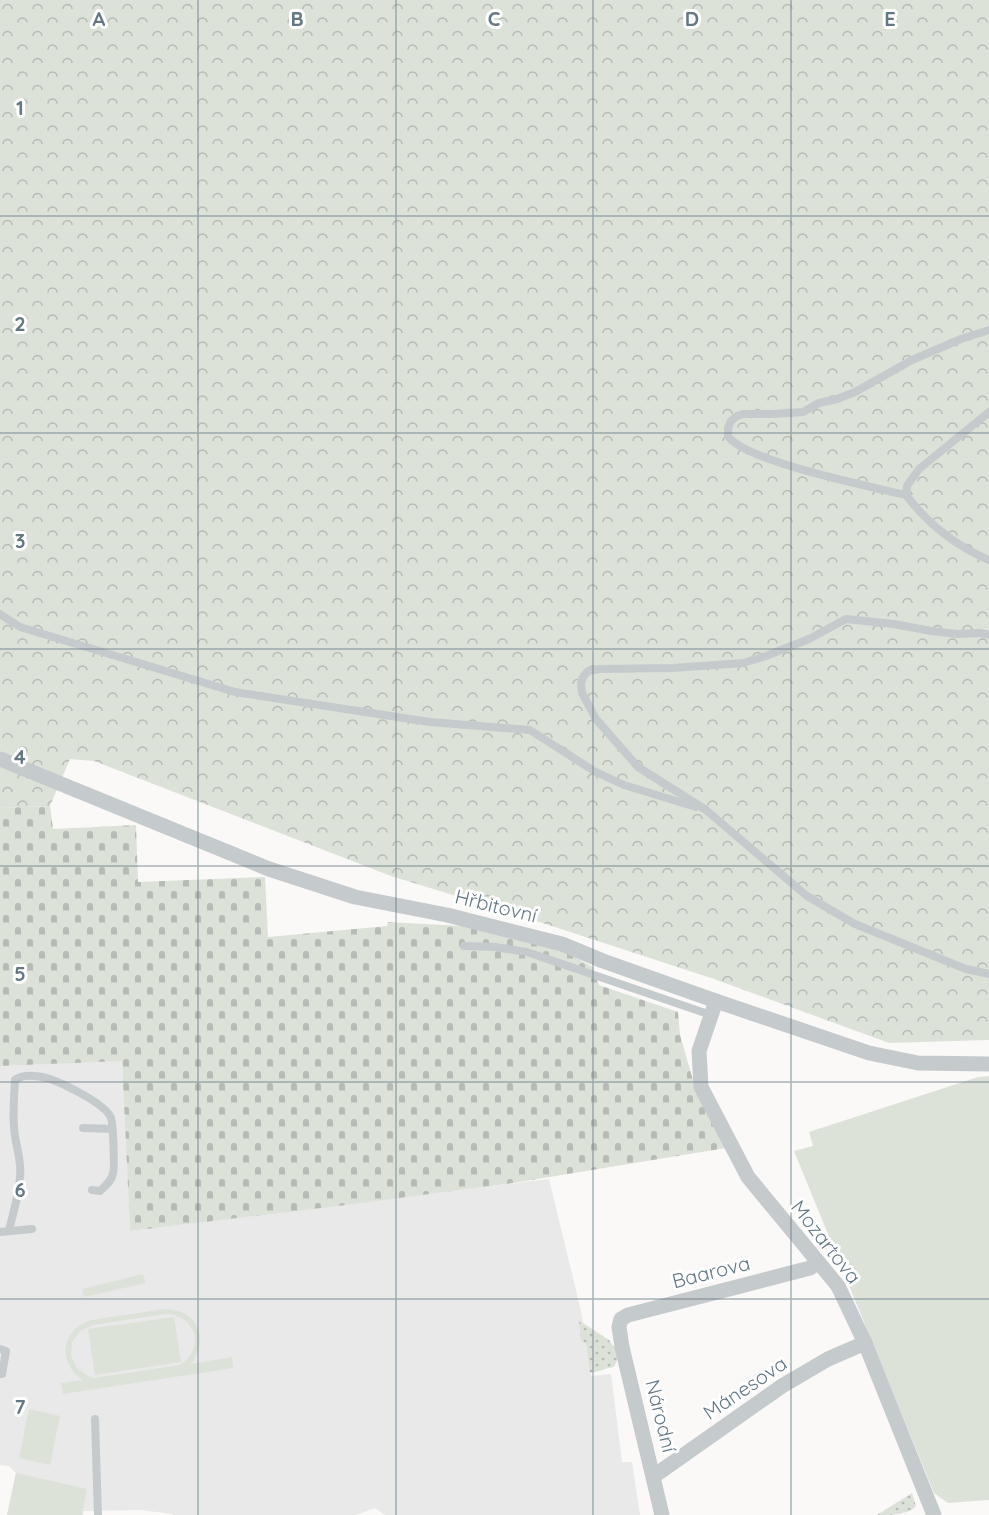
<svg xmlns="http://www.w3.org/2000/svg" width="989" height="1515" font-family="Quicksand,sans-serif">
<defs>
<pattern id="grass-dots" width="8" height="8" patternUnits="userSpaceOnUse" patternTransform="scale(1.5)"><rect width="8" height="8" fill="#dce2d8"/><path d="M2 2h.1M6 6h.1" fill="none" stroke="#b6bcb5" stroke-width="1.8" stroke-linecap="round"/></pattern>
<pattern id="forest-crowns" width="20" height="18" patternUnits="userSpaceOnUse" patternTransform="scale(1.5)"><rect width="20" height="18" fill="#dce2d8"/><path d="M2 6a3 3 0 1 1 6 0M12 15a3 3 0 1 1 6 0" fill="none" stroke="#b6bcb5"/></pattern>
<pattern id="cemetery-stones" width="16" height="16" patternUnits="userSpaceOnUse" patternTransform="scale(1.5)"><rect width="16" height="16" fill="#dce2d8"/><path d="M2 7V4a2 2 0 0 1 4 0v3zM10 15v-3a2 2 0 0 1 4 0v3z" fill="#b6bcb5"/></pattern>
</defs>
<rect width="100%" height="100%" fill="#faf9f7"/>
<path fill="#e8e9e8" d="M122,1060l8,171 419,-52 32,132 10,65 20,-2 11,88h10l8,53h-255l-10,-7 -19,7h-183v-1l-33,-4 -56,1 -1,4h-76l9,-42 -7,-7 -9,-1v-399z"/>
<g fill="url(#grass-dots)">
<path d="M580,1321l29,19 6,8 3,10 -4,9c-9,1 -15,5 -24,6l-4,-30 -5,-2 -2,-19z"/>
<path d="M912,1493l4,13c-8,9 -25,9 -39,9z"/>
</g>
<path fill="url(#forest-crowns)" d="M0,0h989v1040l-100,3 -175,-64 -199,-65 -124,-38 -297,-115 -24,-2 -20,47 -50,2z"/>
<path fill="url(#cemetery-stones)" d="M50,806l3,23 83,-4 2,57 127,-5 3,60 119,-11 1,-4 75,4 98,24 32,17 6,18 79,27 2,23 17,59 29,54 -213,35 -175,23 -208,25 -8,-170 -122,5v-258z"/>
<g fill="#dce2d8" fill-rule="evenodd">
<path d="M989,1076v424l-41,3 -14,-10 -140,-342 19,-5 -4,-14 169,-55z"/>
<path d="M143,1274l3,9 -62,14 -2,-8z"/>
<path d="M165,1309c33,1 45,29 26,55l41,-7 1,11 -170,26 -2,-11 22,-3c-27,-18 -22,-51 9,-60zM165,1314c31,1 42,34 15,51l-86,13 -6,-2 -11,-8 -6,-12 1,-14 8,-11 13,-6z"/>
<path d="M174,1317l7,45 -86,13 -7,-46z"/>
<path d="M29,1409l31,7 -10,49 -31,-7z"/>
<path d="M16,1473l71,16 -5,26h-75z"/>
</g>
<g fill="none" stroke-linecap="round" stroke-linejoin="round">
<g stroke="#c5cacd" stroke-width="8">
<path d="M989,412l-70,57 -12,17 -1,9c22,29 50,51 83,65"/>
<path d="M906,495c-34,-8 -162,-34 -178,-59v-8l3,-7 6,-5 6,-2h29l31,-2 16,-9 18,-4 18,-7 57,-32 49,-21 28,-9"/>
<path d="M0,614l20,13 215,65 195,30 100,8 64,41 30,14 72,22"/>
<path d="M989,635l-9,-2 -23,1 -26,-3 -37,-7 -48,-5 -37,20 -43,17 -23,7 -70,5 -74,1 -11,2 -5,6 -2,7 1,9 14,26 42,48 68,43 101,86 48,28 111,45 23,5"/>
<path d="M464,946l31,1 32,5 184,63"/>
<path d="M83,1128l29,1"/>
<path d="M9,1231c4,-18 10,-36 11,-54 2,-14 -3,-27 -5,-41 -3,-18 -1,-37 0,-56 9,-7 24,-4 35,-1 14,5 56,25 61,39 2,5 4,50 2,55 -1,8 -8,13 -13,18l-8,-1"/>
<path d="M0,1232l32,-3"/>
<path d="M0,1349l6,2 -4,23h-2"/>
<path d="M95,1419l3,96"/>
</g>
<g stroke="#c5cacd" stroke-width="15">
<path d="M0,759l269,110 86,28 92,18 115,29 41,17 113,40 153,52 49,10 71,1"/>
<path d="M716,1001l-17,50 2,36 47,90 90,109 27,57 69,172"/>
<path d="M654,1476l128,-90 46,-27 37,-16"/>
<path d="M662,1515l-40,-168 -3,-20 2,-8 7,-4 182,-47 8,-6"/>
</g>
</g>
<path fill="none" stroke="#647883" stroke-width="1.5" stroke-opacity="0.55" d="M198,0v1515M396,0v1515M593,0v1515M791,0v1515M0,216h989M0,433h989M0,649h989M0,866h989M0,1082h989M0,1299h989"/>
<g text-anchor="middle" stroke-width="6" stroke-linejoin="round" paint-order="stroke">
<g font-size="20" fill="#647883" stroke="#fff">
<text transform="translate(496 906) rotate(14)" y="7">Hřbitovní</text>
<text transform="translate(826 1242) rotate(52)" y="7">Mozartova</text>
<text transform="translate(711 1272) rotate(-14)" y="7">Baarova</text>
<text transform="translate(745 1388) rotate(-34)" y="7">Mánesova</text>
<text transform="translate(661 1416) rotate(76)" y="7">Národní</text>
</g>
</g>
<g font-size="20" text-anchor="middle" font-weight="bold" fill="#647883" stroke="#fff" stroke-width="6" stroke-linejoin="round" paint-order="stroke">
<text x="99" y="26">A</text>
<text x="297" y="26">B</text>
<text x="494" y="26">C</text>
<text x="692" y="26">D</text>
<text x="890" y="26">E</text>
<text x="20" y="115">1</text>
<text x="20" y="331">2</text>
<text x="20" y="548">3</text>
<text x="20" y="764">4</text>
<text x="20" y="981">5</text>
<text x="20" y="1197">6</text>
<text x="20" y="1414">7</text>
</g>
</svg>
